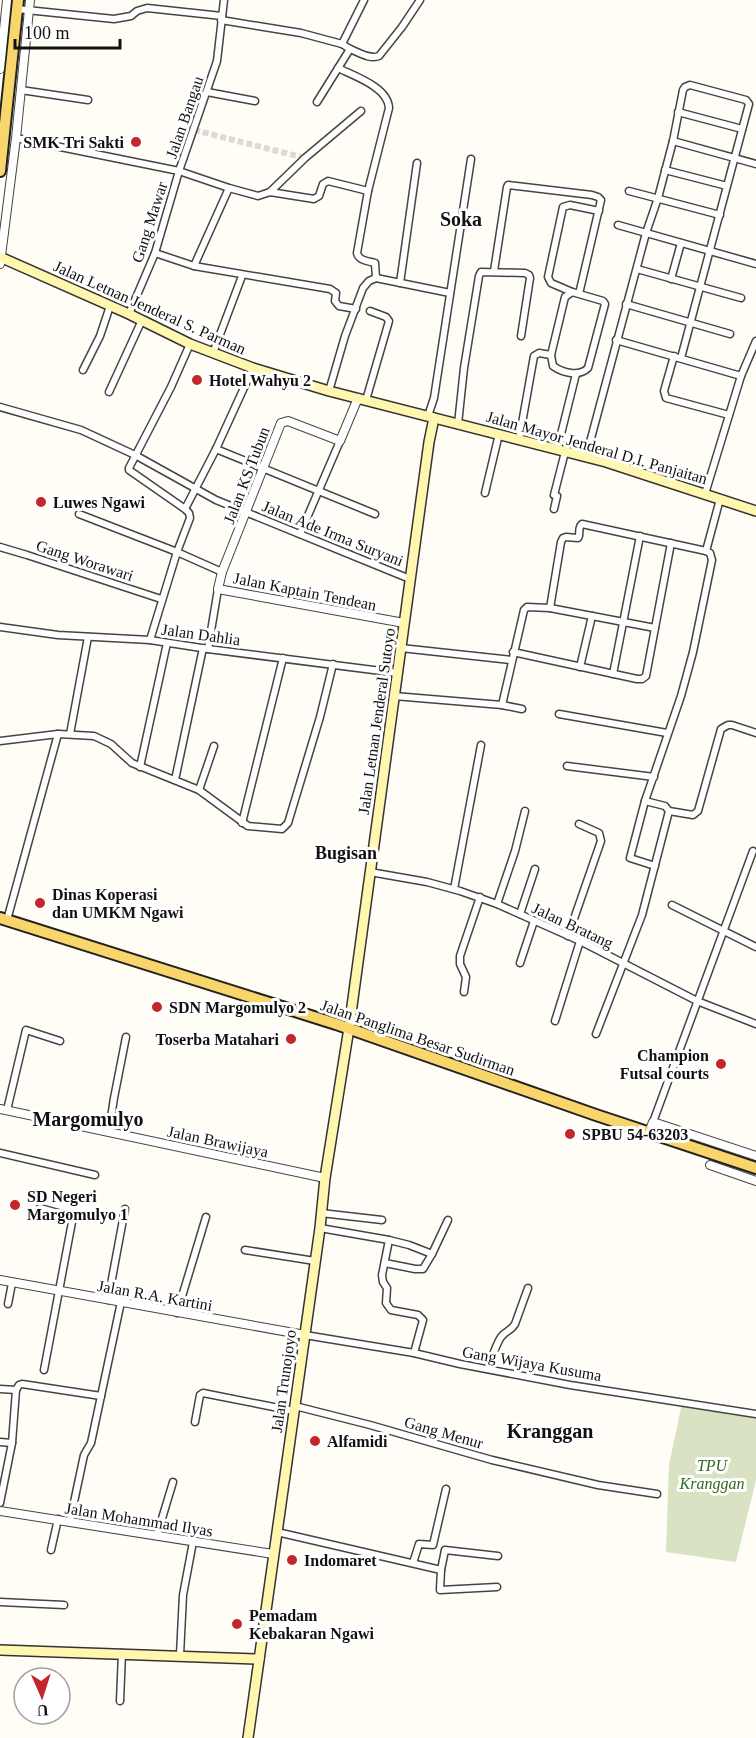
<svg xmlns="http://www.w3.org/2000/svg" width="756" height="1738" font-family="'Times New Roman',serif">
<rect width="100%" height="100%" fill="#fffdf5"/>
<path fill="#d9e3c4" d="M682,1403l74,11v66l-20,82 -70,-10 3,-87z"/>
<g fill="none" stroke-linecap="round" stroke-linejoin="round">
<path stroke="#dbdad3" stroke-width="6" stroke-dasharray="6 3" stroke-linecap="butt" d="M194,130l111,28"/>
<defs>
<g id="minor">
<path d="M17,9l97,10 17,-3 6,-5 10,-3 75,8"/>
<path d="M221,20l80,13 41,11 8,5 -33,53"/>
<path d="M342,44l22,-44"/>
<path d="M350,49c8,3 20,11 29,7l23,-29 18,-27"/>
<path d="M338,68c16,8 50,19 51,40l-21,83 -11,62c2,8 11,8 18,10l1,15"/>
<path d="M21,90l67,10"/>
<path d="M207,92l48,9"/>
<path d="M678,112l64,17"/>
<path d="M16,138l163,33 50,17 29,8 12,-4 44,7 5,-3 4,-12 5,-3 40,10"/>
<path d="M673,141l83,23"/>
<path d="M665,170l62,16"/>
<path d="M629,191l91,24"/>
<path d="M270,192l35,-34 56,-47"/>
<path d="M618,225l138,39"/>
<path d="M155,253l39,13 136,23 6,4 -1,8 4,5 17,3"/>
<path d="M194,266l35,-78"/>
<path d="M637,269l104,29"/>
<path d="M494,271l13,-84 1,-2 84,10 6,2 3,3 -22,94 -7,-2 -7,5 -14,58 2,11c10,7 26,11 35,2l17,-64 -2,-3 -24,-7"/>
<path d="M671,279l10,-36"/>
<path d="M400,283l17,-120"/>
<path d="M572,292l-21,-9 -3,-6 15,-70 7,-2 29,6"/>
<path d="M626,304l104,30"/>
<path d="M129,314l26,-61 24,-82 38,-110 7,-61"/>
<path d="M616,340l125,36"/>
<path d="M213,353l29,-77"/>
<path d="M674,356l-10,35 2,7 63,17"/>
<path d="M83,370l17,-34 10,-30"/>
<path d="M329,391l16,-55 18,-48 6,-7 7,-3 74,15"/>
<path d="M109,392l33,-72"/>
<path d="M366,400l23,-79 -3,-4 -16,-6"/>
<path d="M0,407l81,23 54,25 81,45 194,79"/>
<path d="M428,416l6,-18 37,-239"/>
<path d="M458,424l6,-56 15,-92 2,-4 44,1 4,2 1,3 -9,58"/>
<path d="M519,440l15,-84 5,-3 12,2"/>
<path d="M216,449l159,65"/>
<path d="M557,450l19,-76"/>
<path d="M586,457l60,-224 12,-35 15,-57 10,-51 2,-3 5,-2 56,15 3,4 -68,254"/>
<path d="M485,493l14,-59"/>
<path d="M705,494l36,-118 15,-35"/>
<path d="M185,509l31,-60 37,-81"/>
<path d="M554,509l3,-13 -3,-1 11,-43"/>
<path d="M79,514l98,38 45,20"/>
<path d="M300,534l40,-93"/>
<path d="M0,547l27,8 134,44"/>
<path d="M550,608l11,-66 2,-4 3,-1 12,1c3,-4 -1,-10 4,-14l124,27"/>
<path d="M0,627l58,8 92,5 58,9 189,24"/>
<path d="M150,640l27,-88 13,-34 -1,-5 -4,-4 -56,-39v-2l42,-81 19,-43"/>
<path d="M401,648l110,12"/>
<path d="M208,649l10,-60"/>
<path d="M513,652l124,27h5l4,-3 25,-133"/>
<path d="M580,667l12,-51"/>
<path d="M613,674l27,-138"/>
<path d="M394,696l108,9 20,4"/>
<path d="M502,705l22,-95 3,-3 23,1 105,20"/>
<path d="M559,714l108,19"/>
<path d="M70,734l18,-97"/>
<path d="M0,741l58,-7 36,2 17,8 21,19 67,27 49,36 34,3 6,-6 32,-106 13,-53"/>
<path d="M567,766l87,11"/>
<path d="M140,767l27,-124"/>
<path d="M175,780l28,-132"/>
<path d="M199,790l15,-44"/>
<path d="M645,801l-15,57 25,8"/>
<path d="M669,811l24,4 5,-4 23,-82 7,-4h4l24,8"/>
<path d="M242,823l41,-165"/>
<path d="M370,872l57,10 33,9 37,13 83,37 117,60 59,23"/>
<path d="M454,889l27,-144"/>
<path d="M497,904l18,-53 10,-40"/>
<path d="M672,905l84,42"/>
<path d="M520,914l15,-45"/>
<path d="M7,920l51,-186"/>
<path d="M568,936l33,-95 -2,-8 -20,-9"/>
<path d="M520,963l14,-42"/>
<path d="M464,992l2,-15 -6,-13v-8l20,-59"/>
<path d="M555,1021l25,-80"/>
<path d="M596,1034l46,-119 27,-104 -4,-5 -20,-5 36,-105 12,-44 19,-92 -2,-7 -4,-2 14,-52"/>
<path d="M7,1110l19,-80 34,11"/>
<path d="M653,1122l100,-271"/>
<path d="M109,1131l5,-33 12,-61"/>
<path d="M0,1153l95,22"/>
<path d="M40,1208l29,8 3,6 -28,148"/>
<path d="M321,1213l61,7"/>
<path d="M320,1228l69,12 -7,35 1,7 4,6 -1,15 5,7 27,5 5,5 -9,33"/>
<path d="M245,1250l70,11"/>
<path d="M432,1254l16,-34"/>
<path d="M385,1263l30,6h8l9,-15 -23,-9 -20,-5"/>
<path d="M108,1300l17,-91"/>
<path d="M8,1304l4,-21"/>
<path d="M177,1313l29,-96"/>
<path d="M305,1335l109,18 46,11 110,21 186,29"/>
<path d="M488,1369c4,-10 7,-23 13,-32 4,-6 10,-6 14,-13l13,-36"/>
<path d="M0,1389l16,1 3,-5 3,-1 79,12"/>
<path d="M295,1406l75,19 122,35 106,25 59,9"/>
<path d="M195,1422l5,-27 3,-2 91,18"/>
<path d="M0,1442l12,1"/>
<path d="M0,1503l12,-60 4,-53"/>
<path d="M70,1521l14,-66 7,-12 30,-141"/>
<path d="M277,1532l164,38 -1,20 57,-3"/>
<path d="M157,1535l16,-53"/>
<path d="M51,1550l7,-31"/>
<path d="M413,1563l6,-19 14,1 13,-56"/>
<path d="M441,1570l4,-20 53,6"/>
<path d="M0,1602l64,3"/>
<path d="M180,1655l3,-60 10,-53"/>
<path d="M120,1701l2,-48"/>
</g>
<g id="tertiary">
<path d="M0,69l7,-69"/>
<path d="M0,264l16,-126 14,-138"/>
<path d="M358,398l-18,43 -52,-20 -7,2 -59,149 -4,17 186,34"/>
<path d="M0,1109l325,69"/>
<path d="M649,1132l4,-10 103,34"/>
<path d="M710,1165l46,16"/>
<path d="M0,1280l305,55"/>
<path d="M0,1511l273,43"/>
</g>
<g id="secondary">
<path d="M0,257l129,57 61,30 63,24 76,23 277,71 150,49"/>
<path d="M0,1650l259,9"/>
<path d="M248,1738l72,-510 5,-50 24,-150 80,-586 5,-24"/>
</g>
<g id="primary">
<path d="M0,171l18,-171"/>
<path d="M0,918l336,106 260,91 160,53"/>
</g>
</defs>
<use href="#minor" stroke="#444" stroke-width="9"/>
<use href="#tertiary" stroke="#444" stroke-width="10"/>
<use href="#secondary" stroke="#333" stroke-width="12"/>
<use href="#primary" stroke="#222" stroke-width="14"/>
<use href="#minor" stroke="#fff" stroke-width="6"/>
<use href="#tertiary" stroke="#fff" stroke-width="8"/>
<use href="#secondary" stroke="#fff6b0" stroke-width="9"/>
<use href="#primary" stroke="#f9d66b" stroke-width="10"/>
</g>
<g fill="#c4262e" stroke="#fff" stroke-width="2">
<circle cx="136" cy="142" r="6"/>
<circle cx="197" cy="380" r="6"/>
<circle cx="41" cy="502" r="6"/>
<circle cx="40" cy="903" r="6"/>
<circle cx="157" cy="1007" r="6"/>
<circle cx="291" cy="1039" r="6"/>
<circle cx="721" cy="1064" r="6"/>
<circle cx="570" cy="1134" r="6"/>
<circle cx="15" cy="1205" r="6"/>
<circle cx="315" cy="1441" r="6"/>
<circle cx="292" cy="1560" r="6"/>
<circle cx="237" cy="1624" r="6"/>
</g>
<g text-anchor="middle" stroke-width="6" stroke-linejoin="round" paint-order="stroke">
<g font-size="16" fill="#111" stroke="#fff">
<text transform="translate(184 117) rotate(-71)" y="6">Jalan Bangau</text>
<text transform="translate(149 222) rotate(-72)" y="6">Gang Mawar</text>
<text transform="translate(150 307) rotate(24)" y="6">Jalan Letnan Jenderal S. Parman</text>
<text transform="translate(597 447) rotate(16)" y="6">Jalan Mayor Jenderal D.I. Panjaitan</text>
<text transform="translate(246 475) rotate(-69)" y="6">Jalan KS Tubun</text>
<text transform="translate(333 533) rotate(22)" y="6">Jalan Ade Irma Suryani</text>
<text transform="translate(85 560) rotate(18)" y="6">Gang Worawari</text>
<text transform="translate(305 591) rotate(11)" y="6">Jalan Kaptain Tendean</text>
<text transform="translate(201 634) rotate(8)" y="6">Jalan Dahlia</text>
<text transform="translate(376 721) rotate(-82)" y="6">Jalan Letnan Jenderal Sutoyo</text>
<text transform="translate(573 925) rotate(25)" y="6">Jalan Bratang</text>
<text transform="translate(418 1037) rotate(19)" y="6">Jalan Panglima Besar Sudirman</text>
<text transform="translate(218 1141) rotate(12)" y="6">Jalan Brawijaya</text>
<text transform="translate(155 1295) rotate(10)" y="6">Jalan R.A. Kartini</text>
<text transform="translate(532 1363) rotate(10)" y="6">Gang Wijaya Kusuma</text>
<text transform="translate(283 1381) rotate(-82)" y="6">Jalan Trunojoyo</text>
<text transform="translate(444 1432) rotate(16)" y="6">Gang Menur</text>
<text transform="translate(139 1519) rotate(9)" y="6">Jalan Mohammad Ilyas</text>
</g>
<g font-size="16" font-weight="bold" fill="#111" stroke="#fff" text-anchor="start">
<text x="124" y="148" text-anchor="end">SMK Tri Sakti</text>
<text x="209" y="386">Hotel Wahyu 2</text>
<text x="53" y="508">Luwes Ngawi</text>
<text x="52" y="900">Dinas Koperasi<tspan x="52" dy="18">dan UMKM Ngawi</tspan></text>
<text x="169" y="1013">SDN Margomulyo 2</text>
<text x="279" y="1045" text-anchor="end">Toserba Matahari</text>
<text x="709" y="1061" text-anchor="end">Champion<tspan x="709" dy="18">Futsal courts</tspan></text>
<text x="582" y="1140">SPBU 54-63203</text>
<text x="27" y="1202">SD Negeri<tspan x="27" dy="18">Margomulyo 1</tspan></text>
<text x="327" y="1447">Alfamidi</text>
<text x="304" y="1566">Indomaret</text>
<text x="249" y="1621">Pemadam<tspan x="249" dy="18">Kebakaran Ngawi</tspan></text>
</g>
<g font-size="16" font-style="italic" fill="#2f6b1f" stroke="#fff">
<text x="712" y="1471">TPU<tspan x="712" dy="18">Kranggan</tspan></text>
</g>
<g font-size="18" font-weight="bold" fill="#111" stroke="#fff">
<text x="346" y="859">Bugisan</text>
</g>
<g font-size="20" font-weight="bold" fill="#111" stroke="#fff">
<text x="461" y="226">Soka</text>
<text x="88" y="1126">Margomulyo</text>
<text x="550" y="1438">Kranggan</text>
</g>
</g>
<g transform="translate(42 1696) rotate(177)"><circle r="28" fill="#ffffff" stroke="#a0a0a0" stroke-width="1.5"/>
<path d="M0-4.5L10 22L0 15L-10 22Z" fill="#c4262e"/>
<text y="-9" font-size="16" font-weight="bold" text-anchor="middle" fill="#111111">U</text>
</g>
<path d="M15 39v9h105v-9" fill="none" stroke="#111111" stroke-width="3"/>
<text x="24" y="39" font-size="18" fill="#111111" stroke="#ffffff" stroke-width="4.5" paint-order="stroke">100 m</text>
</svg>
